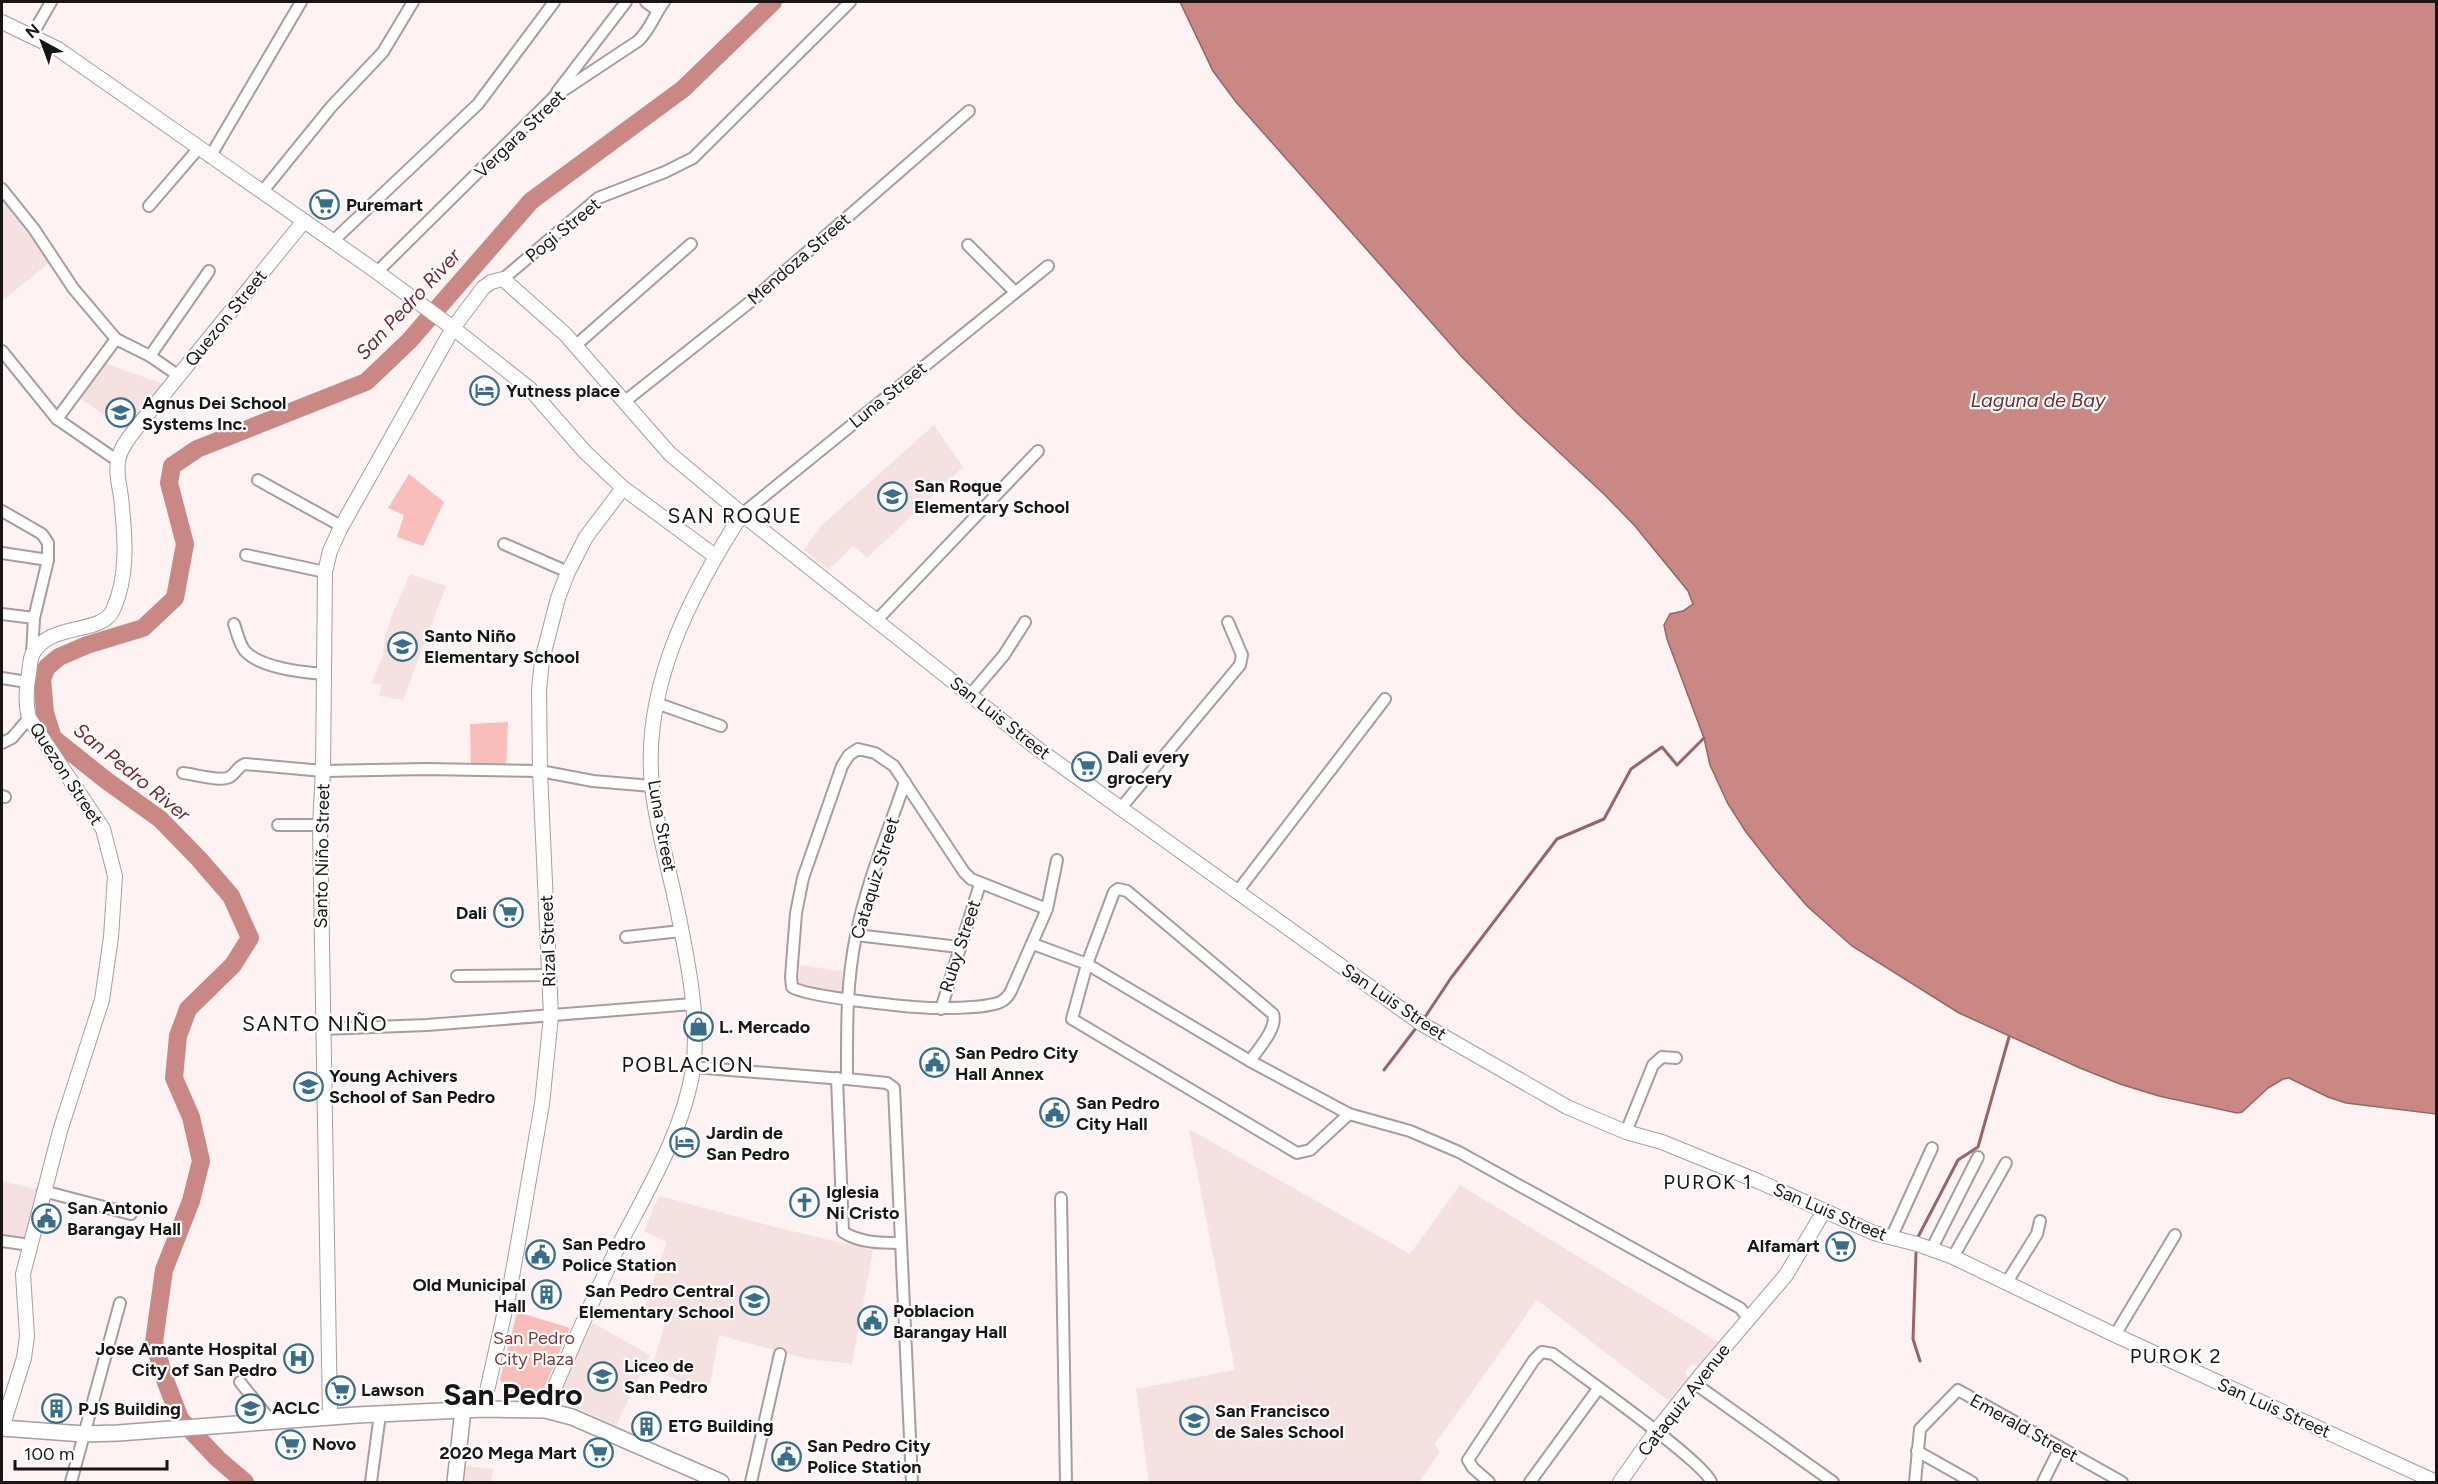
<svg xmlns="http://www.w3.org/2000/svg" width="2438" height="1484" font-family="Figtree,sans-serif">
<rect width="100%" height="100%" fill="#fef2f2"/>
<g fill="#f5e1e0">
<path d="M2,199l49,62 -49,40z"/>
<path d="M102,362l61,22 -36,47 -50,-35z"/>
<path d="M934,425l29,42 -96,91 -14,-13 -24,25 -25,-20 17,-24z"/>
<path d="M410,574l36,12 -43,114 -24,-4 3,-12 -11,-1 12,-26 2,-21 8,-23z"/>
<path d="M800,965l46,7 -4,24 -45,-9z"/>
<path d="M1189,1129l221,125 50,-69 259,157 -21,25 -6,-3 -7,8 3,6 -19,23 -132,-101 -102,144 4,9 -20,29h-270l-13,-93 99,-19z"/>
<path d="M2,1181l35,8 -13,52 -22,-3z"/>
<path d="M659,1196l116,31 98,23 -21,114 -44,-5 -89,-24 -8,45 -5,12 -54,-23 14,-49 -22,-12 23,-66 -23,-11z"/>
<path d="M593,1323l57,32 -34,71 -61,-28z"/>
<path d="M466,1466l27,3 -2,13h-27z"/>
</g>
<g fill="#f9bdba">
<path d="M409,474l35,28 -21,44 -26,-9 7,-22 -16,-7z"/>
<path d="M508,722l-2,46 -35,-1 -1,-43z"/>
<path d="M517,1312l53,16 -26,60 -12,11h-13l-11,-4 -8,-16z"/>
</g>
<path fill="#ca8885" stroke="#956663" stroke-width="1.5" d="M1180,2h1256v1112l-90,-11 -18,-6 -39,-19 -6,1 -15,9 -26,24 -5,1 -78,-17 -39,-12 -40,-16 -121,-55 -107,-67 -45,-40 -32,-37 -29,-37 -18,-28 -18,-39 -6,-27 -37,-99 -3,-14 6,-11 13,-3 10,-7 -5,-13 -53,-65 -30,-31 -87,-81 -56,-57 -226,-255 -23,-31z"/>
<g fill="none" stroke-linecap="round" stroke-linejoin="round">
<g stroke="#956663" stroke-width="3">
<path d="M1425,1017l26,-39 106,-139 47,-20 27,-50 31,-22 15,18 27,-27"/>
<path d="M1384,1070l32,-42"/>
<path d="M1918,1237l40,-77 20,-13 31,-110"/>
<path d="M1916,1253l-3,86 7,22"/>
</g>
<path stroke="#ca8885" stroke-width="18" d="M245,1482l-27,-23 -38,-40 -16,-42 -10,-35 10,-72 27,-69 10,-40 -10,-44 -17,-39 4,-42 10,-27 45,-44 17,-27 -19,-42 -32,-37 -39,-40 -53,-38 -54,-43 -8,-25 -3,-34 5,-12 12,-10 28,-12 56,-17 32,-30 10,-54 -16,-61 3,-17 25,-17 169,-67 43,-41 122,-140 152,-112 90,-87"/>
<defs>
<g id="minor">
<path d="M646,2l11,8"/>
<path d="M32,35l19,-33"/>
<path d="M557,92l69,-90"/>
<path d="M210,157l91,-155"/>
<path d="M2,189l32,40 39,59 43,51 34,17 29,20"/>
<path d="M262,192l69,-85 52,-55 30,-50"/>
<path d="M149,206l49,-57"/>
<path d="M332,242l146,-138 76,-102"/>
<path d="M968,245l47,47"/>
<path d="M377,272l178,-176 83,-55c12,-11 16,-26 26,-39"/>
<path d="M503,279l95,-81 67,-26 28,-14 157,-156"/>
<path d="M575,346l116,-102"/>
<path d="M2,351l55,68 59,-80"/>
<path d="M150,356l59,-85"/>
<path d="M624,402l126,-100 219,-191"/>
<path d="M57,419l61,42"/>
<path d="M258,480l83,46"/>
<path d="M2,511l40,23 6,9v17l-14,58 -2,36"/>
<path d="M742,514l306,-248"/>
<path d="M504,544l64,28"/>
<path d="M2,553l46,7"/>
<path d="M246,555l79,17"/>
<path d="M2,614l32,4"/>
<path d="M876,621l162,-170"/>
<path d="M234,624c3,8 5,20 11,27 16,17 56,21 78,23"/>
<path d="M2,678l25,4"/>
<path d="M970,695l34,-40 21,-33"/>
<path d="M656,703l65,23"/>
<path d="M2,743l10,-5 17,-20"/>
<path d="M183,773c11,1 40,10 48,3 6,-4 7,-10 14,-12l78,7 103,-2 114,2 53,10 59,5"/>
<path d="M905,782c-17,50 -39,102 -49,154 -10,47 -9,95 -9,143l40,4 7,5 18,394"/>
<path d="M2,796l3,1"/>
<path d="M1120,809l120,-144 2,-10 -14,-33"/>
<path d="M278,825h42"/>
<path d="M1237,892l148,-193"/>
<path d="M1047,909l-76,-30 -7,-7 -70,-106 -19,-13 -17,-4 -9,6 -7,11 -39,112 -7,35 -5,64 1,10c13,10 129,22 150,21 17,0 40,0 56,-5 6,-2 10,-6 13,-12l36,-82 10,-49"/>
<path d="M856,935l103,12"/>
<path d="M626,937l55,-6"/>
<path d="M1033,944l54,20 163,97 99,53 61,17 49,21 281,156 9,11"/>
<path d="M457,976l93,-1"/>
<path d="M941,1009l39,-125"/>
<path d="M322,1029l105,-4 266,-21"/>
<path d="M1250,1061c8,-12 28,-33 23,-47l-146,-123 -9,-2 -4,3 -27,72 -15,55 225,134 13,-3 39,-36"/>
<path d="M693,1067l150,12"/>
<path d="M837,1078l6,154c17,11 38,11 58,11"/>
<path d="M1626,1132l27,-67 9,-8 14,1"/>
<path d="M43,1191l88,23"/>
<path d="M1061,1198l5,284"/>
<path d="M1891,1238l41,-90"/>
<path d="M2,1241l28,4"/>
<path d="M1932,1248l46,-91"/>
<path d="M1953,1257l53,-94"/>
<path d="M2007,1282l30,-48 3,-13"/>
<path d="M2115,1335l60,-100"/>
<path d="M240,1382l31,39"/>
<path d="M1694,1383l139,99"/>
<path d="M1917,1451l55,31"/>
<path d="M71,1482l49,-179"/>
<path d="M371,1482l9,-68"/>
<path d="M751,1482l29,-128"/>
<path d="M1489,1482l-16,-14 -5,-8 66,-100 8,-8 11,2c26,20 152,108 158,128"/>
<path d="M1530,1482l68,-93"/>
<path d="M1915,1482l5,-53 38,-39 164,92"/>
<path d="M2043,1482l17,-34"/>
</g>
<g id="tertiary">
<path d="M2,22l56,27 319,223 76,56 77,61 54,62 39,37 92,68"/>
<path d="M483,1409l27,-121 11,-62 21,-122 9,-88 -11,-245 -1,-81 3,-30 16,-62 10,-26 18,-35 37,-49"/>
<path d="M545,1410c23,-54 46,-108 72,-161 29,-57 66,-116 76,-180 7,-50 -6,-112 -16,-161 -8,-39 -21,-83 -25,-122 -10,-99 38,-191 90,-272"/>
<path d="M330,1416l-10,-591 3,-54 2,-199 5,-21 10,-22 113,-201 30,-40 8,-6 12,-3 62,55 105,120 72,60 296,235 384,275 145,83 59,25 36,10 98,40 114,51 43,11 36,13 162,78 321,147"/>
<path d="M2,1428l22,-70 3,-22 -4,-62 37,-143 42,-131 9,-63 4,-61 -12,-47 -74,-111c-4,-15 -3,-29 0,-45 1,-5 1,-13 3,-18 17,-34 69,-19 81,-45 16,-35 12,-75 8,-113 -2,-13 -6,-28 -2,-40 3,-12 12,-22 19,-31l166,-205"/>
<path d="M1620,1482l36,-51 44,-55 86,-101 38,-64"/>
</g>
<g id="secondary">
<path d="M2,1428l82,6 34,-1 239,-18 126,-6 62,1 27,7 149,65"/>
<path d="M455,1482l8,-72"/>
</g>
</defs>
<use href="#minor" stroke="#a89d9d" stroke-width="14"/>
<use href="#tertiary" stroke="#a89d9d" stroke-width="16"/>
<use href="#secondary" stroke="#a89d9d" stroke-width="18"/>
<use href="#minor" stroke="#fff" stroke-width="10"/>
<use href="#tertiary" stroke="#fff" stroke-width="14"/>
<use href="#secondary" stroke="#fff" stroke-width="15"/>
</g>
<defs>
<symbol id="supermarket-ring" viewBox="-11 -11 22 22"><circle r="9.5" fill="#fff" stroke="#386e8a" stroke-width="1.5"/><path d="M-6-5.5h2.5l.6 2H6L4.5 2H-2.5L-4.4-4H-6ZM-1.5 3.2a1.3 1.3 0 1 0 .1 0ZM3 3.2a1.3 1.3 0 1 0 .1 0Z" fill="#386e8a"/></symbol>
<symbol id="hotel-ring" viewBox="-11 -11 22 22"><circle r="9.5" fill="#fff" stroke="#386e8a" stroke-width="1.5"/><path d="M-6-4.5h1.5V1H6V5H4.5V3h-9V5H-6ZM-4 0a1.8 1.8 0 1 1 3.6 0ZM.5 0V-2.5h3Q6-2.5 6 0Z" fill="#386e8a"/></symbol>
<symbol id="school-ring" viewBox="-11 -11 22 22"><circle r="9.5" fill="#fff" stroke="#386e8a" stroke-width="1.5"/><path d="M0-5L7-2L0 1L-7-2ZM-4 1L0 2.5L4 1V4Q0 6-4 4Z" fill="#386e8a"/></symbol>
<symbol id="shop-ring" viewBox="-11 -11 22 22"><circle r="9.5" fill="#fff" stroke="#386e8a" stroke-width="1.5"/><path d="M-5-2.5h2.3a2.7 3.5 0 0 1 5.4 0H5L5.5 6h-11ZM-1.5-2.5h3a1.5 2.3 0 0 0-3 0Z" fill="#386e8a"/></symbol>
<symbol id="civic-ring" viewBox="-11 -11 22 22"><circle r="9.5" fill="#fff" stroke="#386e8a" stroke-width="1.5"/><path d="M-.6-6.5H3V-4.5H.6V-3L4-1V1h2V6H-6V1h2V-1L-.6-3ZM-1.2 2.5V6h2.4V2.5Z" fill="#386e8a"/></symbol>
<symbol id="church-ring" viewBox="-11 -11 22 22"><circle r="9.5" fill="#fff" stroke="#386e8a" stroke-width="1.5"/><path d="M-1.2-6h2.4v3.5h3.3v2.4h-3.3V6h-2.4V-.1h-3.3v-2.4h3.3Z" fill="#386e8a"/></symbol>
<symbol id="building-ring" viewBox="-11 -11 22 22"><circle r="9.5" fill="#fff" stroke="#386e8a" stroke-width="1.5"/><path d="M-4-6H4V6H1V3H-1V6H-4ZM-2.5-4.3h1.7v1.8h-1.7ZM.8-4.3h1.7v1.8H.8ZM-2.5-1h1.7V.8h-1.7ZM.8-1h1.7V.8H.8Z" fill="#386e8a"/></symbol>
<symbol id="hospital-ring" viewBox="-11 -11 22 22"><circle r="9.5" fill="#fff" stroke="#386e8a" stroke-width="1.5"/><path d="M-5-5h3v3.5h4V-5h3V5h-3V1.5h-4V5h-3Z" fill="#386e8a"/></symbol>
</defs>
<g fill-rule="evenodd">
<use href="#supermarket-ring" x="308" y="188" width="33" height="33"/>
<use href="#hotel-ring" x="468" y="374" width="33" height="33"/>
<use href="#school-ring" x="104" y="396" width="33" height="33"/>
<use href="#school-ring" x="876" y="480" width="33" height="33"/>
<use href="#school-ring" x="386" y="630" width="33" height="33"/>
<use href="#supermarket-ring" x="1070" y="750" width="33" height="33"/>
<use href="#supermarket-ring" x="492" y="896" width="33" height="33"/>
<use href="#shop-ring" x="682" y="1010" width="33" height="33"/>
<use href="#civic-ring" x="918" y="1046" width="33" height="33"/>
<use href="#school-ring" x="292" y="1070" width="33" height="33"/>
<use href="#civic-ring" x="1038" y="1096" width="33" height="33"/>
<use href="#hotel-ring" x="668" y="1126" width="33" height="33"/>
<use href="#church-ring" x="788" y="1186" width="33" height="33"/>
<use href="#civic-ring" x="30" y="1202" width="33" height="33"/>
<use href="#supermarket-ring" x="1824" y="1230" width="33" height="33"/>
<use href="#civic-ring" x="524" y="1238" width="33" height="33"/>
<use href="#building-ring" x="530" y="1278" width="33" height="33"/>
<use href="#school-ring" x="738" y="1284" width="33" height="33"/>
<use href="#civic-ring" x="856" y="1304" width="33" height="33"/>
<use href="#hospital-ring" x="282" y="1342" width="33" height="33"/>
<use href="#school-ring" x="586" y="1360" width="33" height="33"/>
<use href="#supermarket-ring" x="324" y="1374" width="33" height="33"/>
<use href="#school-ring" x="234" y="1392" width="33" height="33"/>
<use href="#building-ring" x="40" y="1392" width="33" height="33"/>
<use href="#school-ring" x="1178" y="1404" width="33" height="33"/>
<use href="#building-ring" x="630" y="1410" width="33" height="33"/>
<use href="#supermarket-ring" x="274" y="1428" width="33" height="33"/>
<use href="#supermarket-ring" x="582" y="1436" width="33" height="33"/>
<use href="#civic-ring" x="770" y="1440" width="33" height="33"/>
</g>
<g text-anchor="middle" stroke-width="4.5" stroke-linejoin="round" paint-order="stroke">
<g font-size="18" fill="#191515" stroke="#fff">
<text transform="translate(520 134) rotate(-44)" y="6">Vergara Street</text>
<text transform="translate(563 230) rotate(-39)" y="6">Pogi Street</text>
<text transform="translate(799 259) rotate(-41)" y="6">Mendoza Street</text>
<text transform="translate(226 318) rotate(-51)" y="6">Quezon Street</text>
<text transform="translate(888 395) rotate(-39)" y="6">Luna Street</text>
<text transform="translate(1000 718) rotate(38)" y="6">San Luis Street</text>
<text transform="translate(66 774) rotate(57)" y="6">Quezon Street</text>
<text transform="translate(662 826) rotate(80)" y="6">Luna Street</text>
<text transform="translate(322 856) rotate(-89)" y="6">Santo Niño Street</text>
<text transform="translate(875 878) rotate(-73)" y="6">Cataquiz Street</text>
<text transform="translate(548 941) rotate(-92)" y="6">Rizal Street</text>
<text transform="translate(960 946) rotate(-72)" y="6">Ruby Street</text>
<text transform="translate(1394 1002) rotate(34)" y="6">San Luis Street</text>
<text transform="translate(1830 1212) rotate(23)" y="6">San Luis Street</text>
<text transform="translate(1684 1400) rotate(-52)" y="6">Cataquiz Avenue</text>
<text transform="translate(2274 1408) rotate(24)" y="6">San Luis Street</text>
<text transform="translate(2024 1428) rotate(29)" y="6">Emerald Street</text>
</g>
<g font-size="18" font-weight="bold" fill="#191515" stroke="#fff" text-anchor="start">
<text x="346" y="211">Puremart</text>
<text x="506" y="397">Yutness place</text>
<text x="142" y="409">Agnus Dei School<tspan x="142" dy="21">Systems Inc.</tspan></text>
<text x="914" y="492">San Roque<tspan x="914" dy="21">Elementary School</tspan></text>
<text x="424" y="642">Santo Niño<tspan x="424" dy="21">Elementary School</tspan></text>
<text x="1107" y="763">Dali every<tspan x="1107" dy="21">grocery</tspan></text>
<text x="487" y="919" text-anchor="end">Dali</text>
<text x="719" y="1033">L. Mercado</text>
<text x="955" y="1059">San Pedro City<tspan x="955" dy="21">Hall Annex</tspan></text>
<text x="329" y="1082">Young Achivers<tspan x="329" dy="21">School of San Pedro</tspan></text>
<text x="1076" y="1109">San Pedro<tspan x="1076" dy="21">City Hall</tspan></text>
<text x="706" y="1139">Jardin de<tspan x="706" dy="21">San Pedro</tspan></text>
<text x="826" y="1198">Iglesia<tspan x="826" dy="21">Ni Cristo</tspan></text>
<text x="67" y="1214">San Antonio<tspan x="67" dy="21">Barangay Hall</tspan></text>
<text x="562" y="1250">San Pedro<tspan x="562" dy="21">Police Station</tspan></text>
<text x="1820" y="1252" text-anchor="end">Alfamart</text>
<text x="526" y="1291" text-anchor="end">Old Municipal<tspan x="526" dy="21">Hall</tspan></text>
<text x="734" y="1297" text-anchor="end">San Pedro Central<tspan x="734" dy="21">Elementary School</tspan></text>
<text x="893" y="1317">Poblacion<tspan x="893" dy="21">Barangay Hall</tspan></text>
<text x="277" y="1355" text-anchor="end">Jose Amante Hospital<tspan x="277" dy="21">City of San Pedro</tspan></text>
<text x="624" y="1372">Liceo de<tspan x="624" dy="21">San Pedro</tspan></text>
<text x="361" y="1396">Lawson</text>
<text x="272" y="1414">ACLC</text>
<text x="78" y="1415">PJS Building</text>
<text x="1215" y="1417">San Francisco<tspan x="1215" dy="21">de Sales School</tspan></text>
<text x="668" y="1432">ETG Building</text>
<text x="312" y="1450">Novo</text>
<text x="807" y="1452">San Pedro City<tspan x="807" dy="21">Police Station</tspan></text>
<text x="577" y="1459" text-anchor="end">2020 Mega Mart</text>
</g>
<g font-size="18" fill="#853434" stroke="#fff">
<text x="534" y="1344">San Pedro<tspan x="534" dy="21">City Plaza</tspan></text>
</g>
<g font-size="20" font-style="italic" fill="#77282a" stroke="#fff">
<text transform="translate(408 304) rotate(-47)" y="7">San Pedro River</text>
<text x="2038" y="407">Laguna de Bay</text>
<text transform="translate(132 772) rotate(39)" y="7">San Pedro River</text>
</g>
<g font-size="20" letter-spacing="1.5" fill="#191515" stroke="#fff">
<text x="1708" y="1189">PUROK 1</text>
<text x="2176" y="1363">PUROK 2</text>
</g>
<g font-size="21" letter-spacing="1.5" fill="#191515" stroke="#fff">
<text x="735" y="523">SAN ROQUE</text>
<text x="315" y="1031">SANTO NIÑO</text>
<text x="688" y="1072">POBLACION</text>
</g>
<g font-size="30" font-weight="bold" fill="#191515" stroke="#fff">
<text x="513" y="1405">San Pedro</text>
</g>
</g>
<rect width="2438" height="1484" fill="none" stroke="#191515" stroke-width="6"/>
<g transform="translate(42 42) rotate(319)" stroke="#ffffff" stroke-width="4.5" paint-order="stroke">
<path d="M0-4.5L10 22L0 15L-10 22Z" fill="#191515"/>
<text y="-9" font-size="16" font-weight="bold" text-anchor="middle" fill="#191515">N</text>
</g>
<path d="M15 1460v9h152v-9" fill="none" stroke="#191515" stroke-width="3"/>
<text x="24" y="1460" font-size="18" fill="#191515" stroke="#ffffff" stroke-width="4.5" paint-order="stroke">100 m</text>
</svg>
